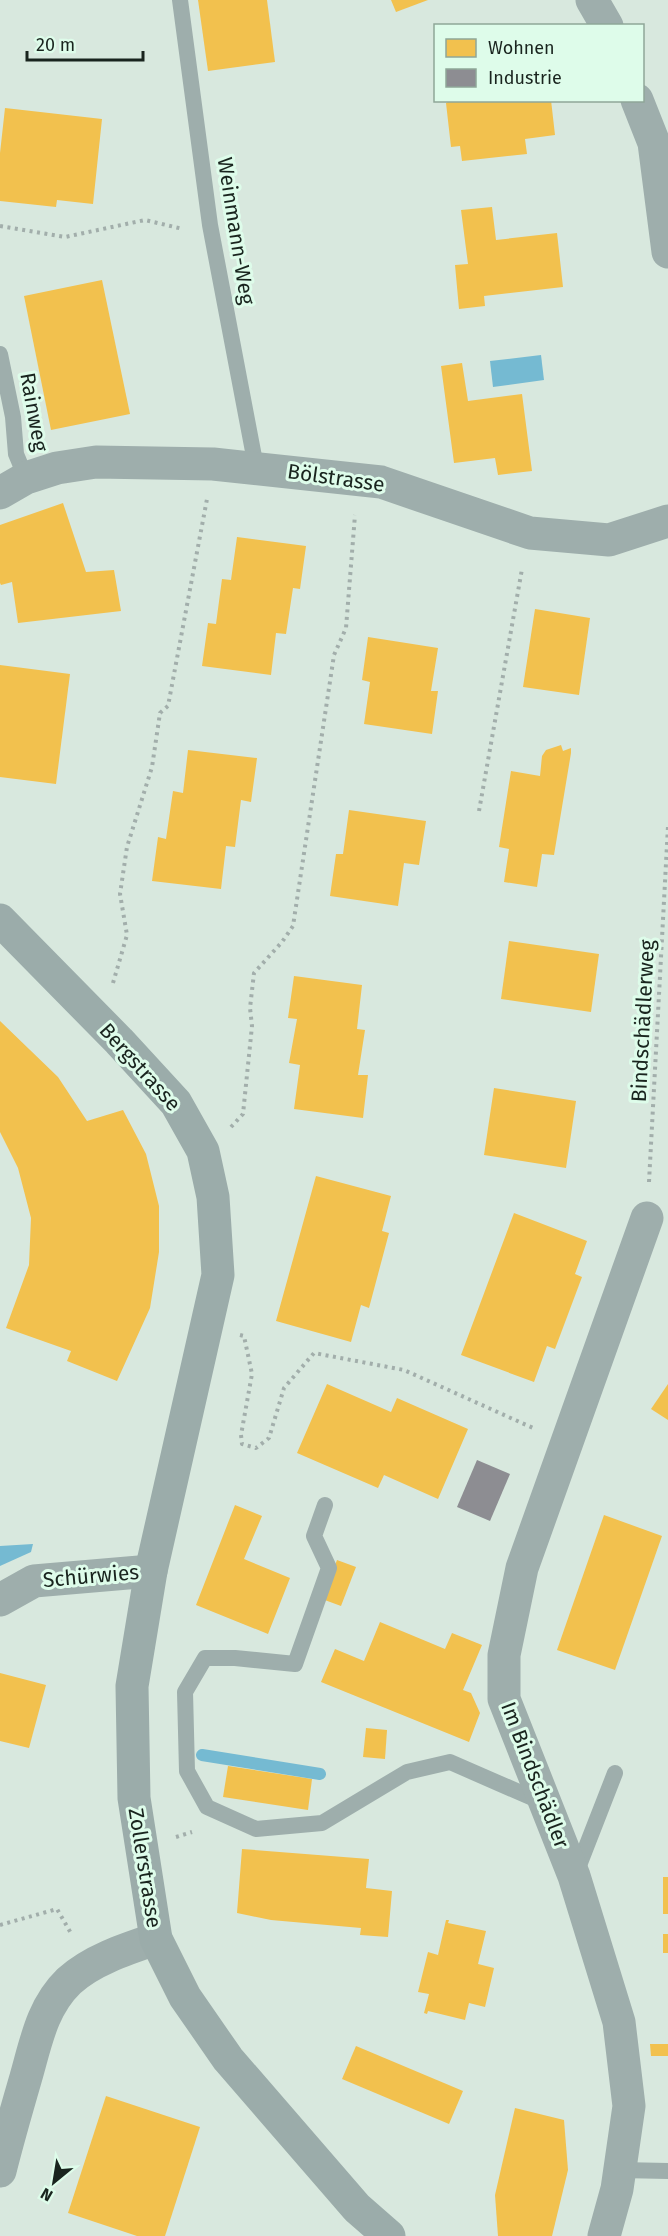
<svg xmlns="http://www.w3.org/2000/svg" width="668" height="2236" font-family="'Fira Sans',sans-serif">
<rect width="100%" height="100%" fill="#d8e8de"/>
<g fill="#75bad2">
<path d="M541,355l3,25 -51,7 -3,-26z"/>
<path d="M33,1544l-2,8 -31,14v-20z"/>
</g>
<g fill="#f2c14e">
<path d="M198,0h69l8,62 -67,9z"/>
<path d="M391,0h37l-32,12z"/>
<path d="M452,100h99l4,35 -30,4 2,15 -65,7 -2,-15 -9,1 -5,-44z"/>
<path d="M5,108l97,11 -9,85 -36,-4 -1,7 -56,-6v-48z"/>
<path d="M492,207l4,33 61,-7 6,54 -79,9 1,10 -26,3 -4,-44 13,-1 -7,-54z"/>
<path d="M102,280l28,134 -79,16 -27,-134z"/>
<path d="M462,363l6,38 54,-7 10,77 -34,4 -3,-17 -41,5 -13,-97z"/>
<path d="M63,503l23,69 28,-2 7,41 -103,12 -6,-41 -11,3 -1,-2v-58z"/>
<path d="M237,537l69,9 -6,43 -7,-1 -7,46 -10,-1 -5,42 -69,-9 6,-43 8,1 6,-45 9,1z"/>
<path d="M535,609l55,9 -11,77 -56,-8z"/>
<path d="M368,637l70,11 -7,43h7l-6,43 -68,-10 6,-42 -8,-2z"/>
<path d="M0,665l70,9 -14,110 -56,-7z"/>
<path d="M561,745l2,6 8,-3v5l-17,102 -12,-1 -5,33 -33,-5 5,-33 -10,-2 12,-76 29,5 2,-20 4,-6z"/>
<path d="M188,750l69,8 -6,44 -10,-2 -6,47 -9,-1 -5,43 -69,-8 6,-44 8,2 7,-48 10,2z"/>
<path d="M349,810l77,11 -7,44 -15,-2 -6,43 -68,-10 6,-42h7z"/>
<path d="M509,941l90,13 -8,58 -90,-13z"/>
<path d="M294,976l68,9 -5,44 8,1 -7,45h10l-5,43 -69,-9 6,-44 -11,-2 8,-44 -9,-1z"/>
<path d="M0,1021l58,56 29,44 36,-11 23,44 13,52v46l-9,56 -33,73 -50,-20 4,-10 -65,-23 23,-63 2,-47 -13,-50 -18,-36z"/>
<path d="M494,1088l82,13 -10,67 -82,-13z"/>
<path d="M316,1176l75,20 -9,35 7,2 -20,75 -8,-3 -10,37 -75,-21z"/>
<path d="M514,1213l73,28 -12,33 7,3 -27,72 -8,-3 -13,36 -73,-27z"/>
<path d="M327,1384l64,28 6,-14 71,31 -30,70 -54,-24 -6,13 -81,-35z"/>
<path d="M668,1384v36l-17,-11z"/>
<path d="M235,1505l27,11 -18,43 46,19 -22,56 -72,-29z"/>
<path d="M604,1515l58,21 -47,134 -58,-20z"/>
<path d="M337,1560l19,7 -15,39 -19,-7z"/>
<path d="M380,1622l65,27 7,-16 30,12 -19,45 8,3 9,20 -11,29 -148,-60 14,-33 29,12z"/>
<path d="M0,1673l46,12 -17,63 -29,-7z"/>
<path d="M366,1728l21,2 -2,29 -22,-2z"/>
<path d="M228,1766l84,13 -4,31 -85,-13z"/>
<path d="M242,1849l127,10 -3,29 26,3 -4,46 -28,-2 1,-7 -90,-8 -34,-7z"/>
<rect x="663" y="1877" width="5" height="37"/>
<path d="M446,1920h3l-1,3 38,8 -8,33 16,4 -9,39 -16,-4 -4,17 -37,-9 -1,3 -3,-1 5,-19 -11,-2 10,-40 10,3z"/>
<rect x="663" y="1934" width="5" height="19"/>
<path d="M650,2044h18v12h-17z"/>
<path d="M356,2046l107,45 -14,33 -107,-45z"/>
<path d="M106,2096l94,31 -35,109h-28l-69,-23z"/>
<path d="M515,2108l49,12 4,50 -16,66h-54l-3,-41z"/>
</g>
<path fill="#8d8d92" d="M477,1460l33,14 -20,47 -33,-14z"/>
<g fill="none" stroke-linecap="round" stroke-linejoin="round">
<path stroke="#75bad2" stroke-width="12" d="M202,1755l118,19"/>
<g stroke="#a2aeab" stroke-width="4" stroke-dasharray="3 4.5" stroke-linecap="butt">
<path d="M0,226l65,11 80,-17 38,9"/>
<path d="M479,811l43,-242"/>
<path d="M113,983l14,-48 -7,-41 7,-47 25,-80 8,-54 8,-7 39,-207"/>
<path d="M231,1127l12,-13 9,-88 -2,-18 4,-35 28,-31 11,-16 41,-271 12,-27 9,-113"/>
<path d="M649,1182l19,-356"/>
<path d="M240,1335l4,1 8,38 -11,61 1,9 14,4 13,-10 15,-50 30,-35 90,17 129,58"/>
<path d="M176,1837l16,-5"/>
<path d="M0,1925l57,-16 15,26"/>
</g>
<g stroke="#9eaeac" stroke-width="16">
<path d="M180,0l30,225 46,242"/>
<path d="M0,354l13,63 3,37 10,24"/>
<path d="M325,1505l-11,31 15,32 -34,96 -60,-6h-30l-20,34 2,79 20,36 49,22 66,-6 85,-51 43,-10 94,41"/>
<path d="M576,1873l39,-100"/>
<path d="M620,2170l48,1"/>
</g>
<g stroke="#9eaeac" stroke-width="33">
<path d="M592,0l15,26"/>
<path d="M637,100l17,43 14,109"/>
<path d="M0,493l26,-15 31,-10 39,-6 117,2 168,18 149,51 79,7 59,-19"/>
<path d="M0,1600l34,-19 117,-10"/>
<path d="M0,2171c8,-32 17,-63 26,-94 10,-35 16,-70 43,-96 23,-21 57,-32 87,-42"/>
<path d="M604,2236l13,-47 12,-83 -10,-84 -45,-146 -70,-177v-44l18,-87 125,-350"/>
</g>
<path stroke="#9bacaa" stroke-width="33" d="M0,920l119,121 57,62 27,48 10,46 5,78 -67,296 -19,115 2,112 22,141 29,58 43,62 129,149 32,28"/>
</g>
<g text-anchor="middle" stroke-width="6" stroke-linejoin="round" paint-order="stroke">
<g font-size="21" fill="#19241e" stroke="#defcea">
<text transform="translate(236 231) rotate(81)" y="7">Weinmann-Weg</text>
<text transform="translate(34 412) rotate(80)" y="7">Rainweg</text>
<text transform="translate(336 478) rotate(8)" y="7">Bölstrasse</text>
<text transform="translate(643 1021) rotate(-87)" y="7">Bindschädlerweg</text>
<text transform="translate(140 1067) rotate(48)" y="7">Bergstrasse</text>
<text transform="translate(91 1576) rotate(-5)" y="7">Schürwies</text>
<text transform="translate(535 1775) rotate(69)" y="7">Im Bindschädler</text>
<text transform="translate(145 1868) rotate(81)" y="7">Zollerstrasse</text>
</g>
</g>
<rect x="434" y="24" width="210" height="78" fill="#defcea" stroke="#8fa698" stroke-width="1.5"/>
<rect x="446" y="39" width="30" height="18" fill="#f2c14e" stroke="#8fa698" stroke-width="1.5"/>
<text x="488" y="54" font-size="18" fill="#19241e">Wohnen</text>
<rect x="446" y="69" width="30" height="18" fill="#8d8d92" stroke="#8fa698" stroke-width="1.5"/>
<text x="488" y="84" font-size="18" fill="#19241e">Industrie</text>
<g transform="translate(54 2182) rotate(210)" stroke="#defcea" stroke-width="4.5" paint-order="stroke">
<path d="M0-4.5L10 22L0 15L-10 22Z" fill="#19241e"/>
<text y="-9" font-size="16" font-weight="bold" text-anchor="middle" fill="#19241e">N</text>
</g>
<path d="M27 51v9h116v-9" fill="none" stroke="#19241e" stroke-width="3"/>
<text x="36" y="51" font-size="18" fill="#19241e" stroke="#defcea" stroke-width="4.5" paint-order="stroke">20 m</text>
</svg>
